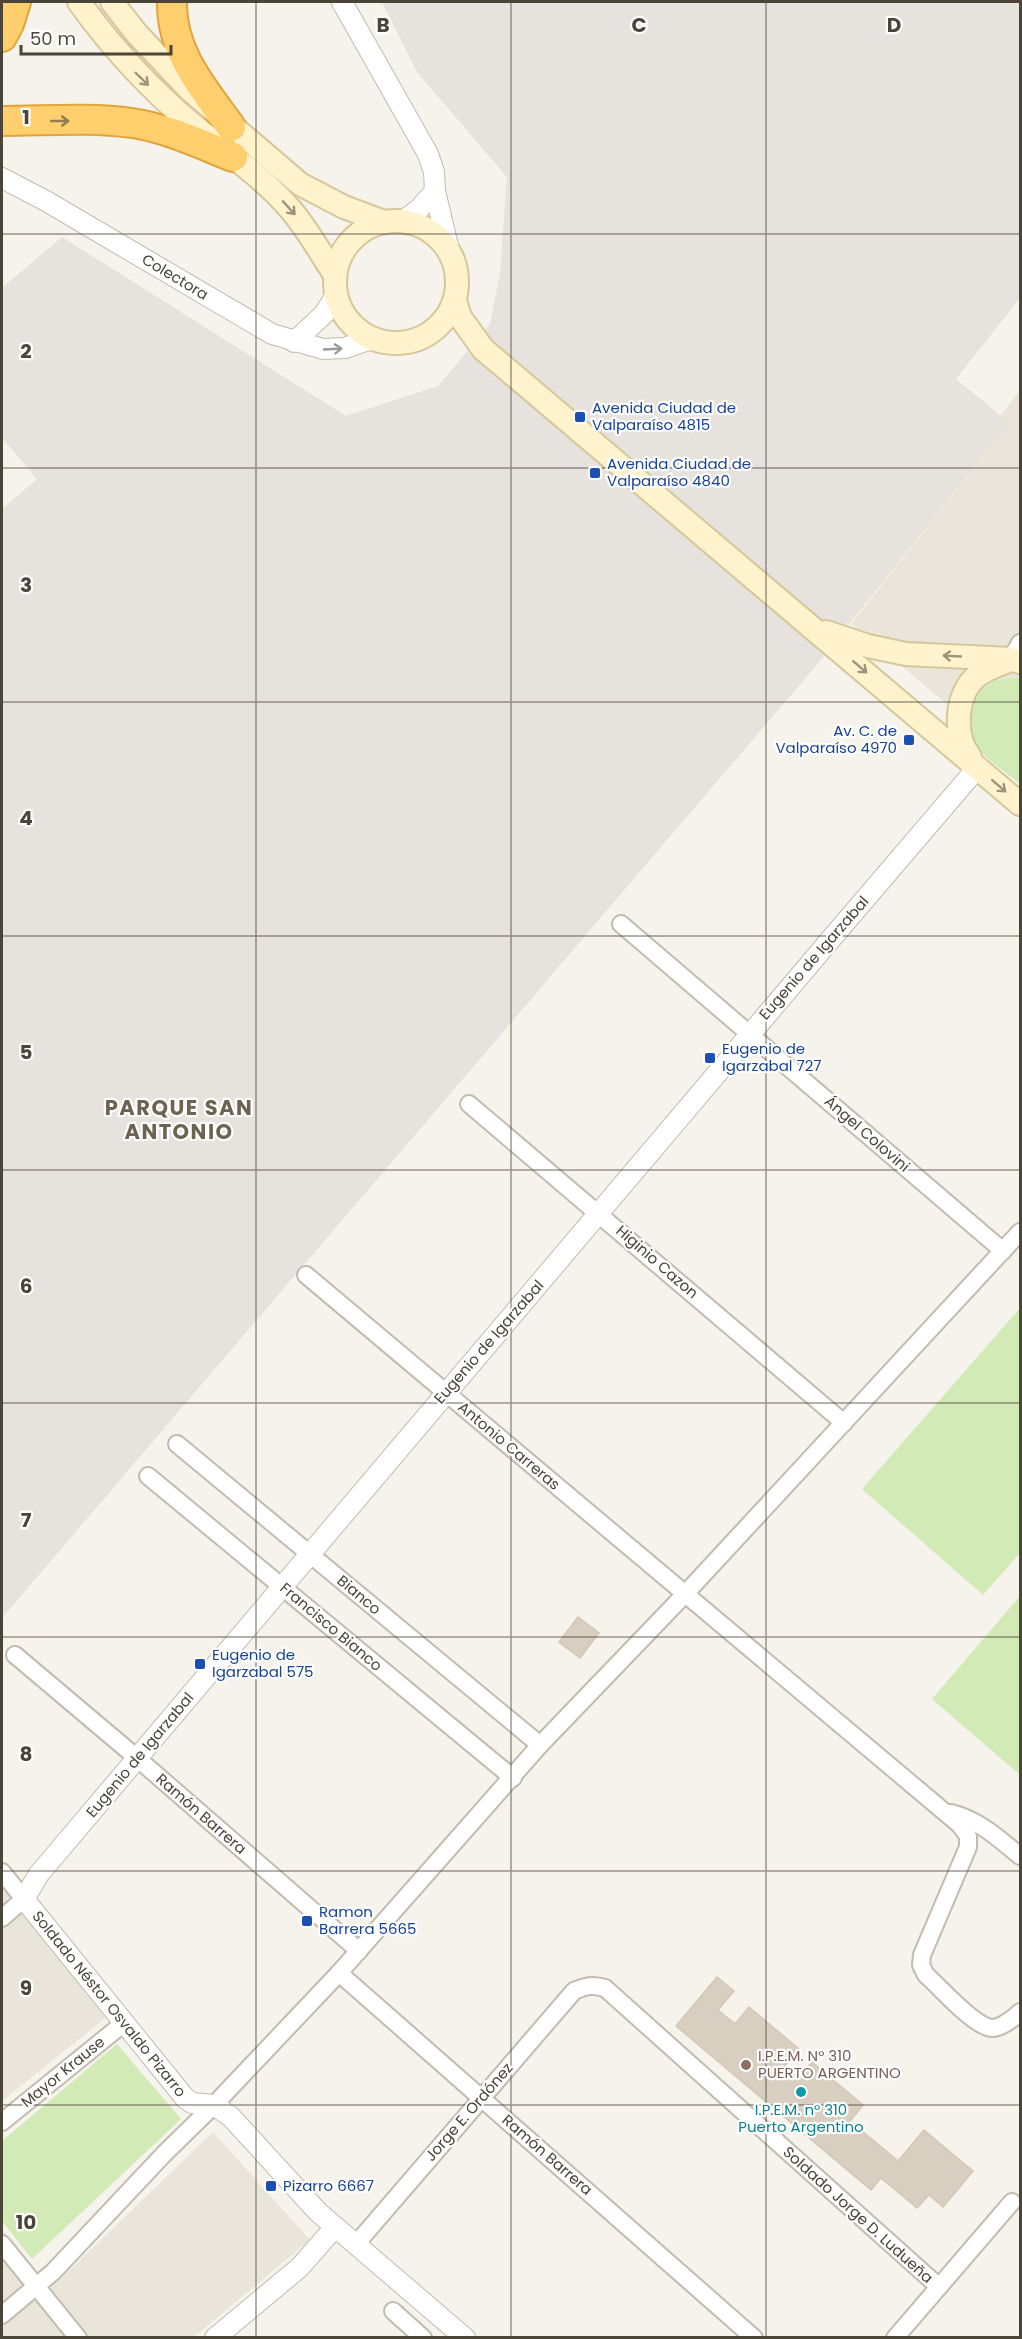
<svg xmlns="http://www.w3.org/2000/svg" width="1022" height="2339" font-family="Poppins,sans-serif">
<rect width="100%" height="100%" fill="#f6f3ec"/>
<g fill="#eae5da">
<path d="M1020,390v375l-169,-141 159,-201 -10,-7z"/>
<path d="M2,1884l107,131 -107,86z"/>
<path d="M213,2132l97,108 -116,97 -192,1v-109l49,59z"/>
</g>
<path fill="#e6e2dd" d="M382,2h638v296l-64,81 54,44 -195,244 -813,951v-1109l35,-30 -35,-41v-150l60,-51 284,179 92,-30 52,-62 10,-51 7,-96 -90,-105z"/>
<g fill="#d2eab5">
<path d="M1011,678h9v106c-13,-11 -29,-21 -40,-33 -19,-22 -13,-56 13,-69 5,-3 12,-3 18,-4z"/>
<path d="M1020,1308v245l-37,42 -121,-106z"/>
<path d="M1020,1596v179l-88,-76z"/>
<path d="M117,2044l64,75 -149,140 -30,-38v-80z"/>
</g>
<g fill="#d8cfc1" stroke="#d3c7b4" stroke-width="1.5">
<path d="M578,1617l21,16 -19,25 -21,-16z"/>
<path d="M717,1977l17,14 -16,19 17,14 14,-17 50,42 -15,18 14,12 14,-17 51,43 -13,16 48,40 26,-31 49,41 -30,36 -14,-12 -12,13 -36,-30 -10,12 -195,-164z"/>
</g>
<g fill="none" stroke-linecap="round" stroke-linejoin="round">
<defs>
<g id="minor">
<path d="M1011,659l9,-16"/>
<path d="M621,924l382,327"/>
<path d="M469,1104l375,319"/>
<path d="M306,1275l654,550 8,11v11l-46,108 -1,10 5,10c14,12 48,52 66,53 9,0 22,-10 28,-16"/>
<path d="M177,1444l363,301"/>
<path d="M148,1476l365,302"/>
<path d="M15,1655l122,103 222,193"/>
<path d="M951,1813c28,7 47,25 69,43"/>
<path d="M2,1872l22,27 -22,19"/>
<path d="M339,1973l415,365"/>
<path d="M2,2122l122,-99"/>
<path d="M357,2243l217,-252c12,-5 18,-7 31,-3l333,298"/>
<path d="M2,2244l76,94"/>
<path d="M393,2311l30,27"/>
<path d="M2,2315l51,-43 111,-118 50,-49 125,-132 201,-228 146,-152 334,-361"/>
<path d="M895,2338l117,-136"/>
</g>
<g id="tertiary">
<path d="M342,2l86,152 6,18 1,19 14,59"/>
<path d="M2,178l44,23 226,133 51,15 22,-1 26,-9"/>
<path d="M403,221l16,-12 16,-18"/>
<path d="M294,342l30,-28 12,-19"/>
<path d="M215,2338l85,-71 35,-40"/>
<path d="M465,2338l-147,-126 -87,-95 -17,-12 -22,-2 -7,-5 -161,-199 15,-25c314,-369 624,-740 939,-1107"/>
</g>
<g id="secondary">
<path d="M79,2c33,46 71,87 115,124 33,27 70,52 97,84 17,20 30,44 44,65"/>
<path d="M112,2l25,32 53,56 110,94 44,23 40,15"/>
<circle cx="396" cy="282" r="61"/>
<path d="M455,301l5,16 23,32 537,455"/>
<path d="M826,632l42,14 38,8 105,5 9,3"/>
<path d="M970,757c-17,-21 -15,-64 8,-82 9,-6 20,-10 30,-14"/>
</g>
<g id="motorway">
<path d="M172,2c-1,50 31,86 59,125"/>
<path d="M2,37l7,-13 7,-22"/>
<path d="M2,121c42,0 87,-4 130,2 35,5 68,21 101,34"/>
</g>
</defs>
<use href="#minor" stroke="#c2bbae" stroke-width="20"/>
<use href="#tertiary" stroke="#c2bbae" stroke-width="22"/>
<use href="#secondary" stroke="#d6c79b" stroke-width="26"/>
<use href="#motorway" stroke="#e0a43c" stroke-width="32"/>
<use href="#minor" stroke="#fff" stroke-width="16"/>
<use href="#tertiary" stroke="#fff" stroke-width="20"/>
<use href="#secondary" stroke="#fff3cd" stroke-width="22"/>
<use href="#motorway" stroke="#ffcf6e" stroke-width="28"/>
</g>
<defs><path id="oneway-shaft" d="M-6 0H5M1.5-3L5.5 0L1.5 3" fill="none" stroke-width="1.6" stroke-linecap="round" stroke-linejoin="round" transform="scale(1.5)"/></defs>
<g stroke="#9c937c">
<use href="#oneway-shaft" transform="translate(142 79) rotate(44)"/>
<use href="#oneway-shaft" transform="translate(289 208) rotate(48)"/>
<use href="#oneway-shaft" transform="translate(952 656) rotate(-177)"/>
<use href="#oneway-shaft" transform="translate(860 667) rotate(41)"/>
<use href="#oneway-shaft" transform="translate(999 786) rotate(41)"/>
</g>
<use stroke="#937c4e" href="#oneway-shaft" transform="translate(60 121)"/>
<use stroke="#9c9892" href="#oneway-shaft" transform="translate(333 349) rotate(-3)"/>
<path fill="none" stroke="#4b4439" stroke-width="1.5" stroke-opacity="0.55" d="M256,2v2336M511,2v2336M766,2v2336M2,234h1018M2,468h1018M2,702h1018M2,936h1018M2,1170h1018M2,1403h1018M2,1637h1018M2,1871h1018M2,2105h1018"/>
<g fill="#1a4fb4" stroke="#fff" stroke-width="2">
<rect x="574" y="411" width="12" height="12" rx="3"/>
<rect x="589" y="467" width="12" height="12" rx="3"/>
<rect x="903" y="734" width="12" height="12" rx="3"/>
<rect x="704" y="1052" width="12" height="12" rx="3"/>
<rect x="194" y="1658" width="12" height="12" rx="3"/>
<rect x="301" y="1915" width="12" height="12" rx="3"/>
<rect x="265" y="2180" width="12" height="12" rx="3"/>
</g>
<circle fill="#8d6e63" stroke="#fff" stroke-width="2" cx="746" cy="2065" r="6"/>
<circle fill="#0f9aa8" stroke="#fff" stroke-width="2" cx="801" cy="2092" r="6"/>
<g text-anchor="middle" stroke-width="4.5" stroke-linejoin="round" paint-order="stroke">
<g font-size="15" fill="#4b4439" stroke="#fff">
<text transform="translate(175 277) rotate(31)" y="5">Colectora</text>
<text transform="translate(814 958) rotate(-49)" y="5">Eugenio de Igarzabal</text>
<text transform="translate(867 1134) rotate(41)" y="5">Ángel Colovini</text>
<text transform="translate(657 1262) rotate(41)" y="5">Higinio Cazon</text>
<text transform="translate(489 1342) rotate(-49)" y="5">Eugenio de Igarzabal</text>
<text transform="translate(509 1446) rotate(40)" y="5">Antonio Carreras</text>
<text transform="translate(359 1595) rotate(40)" y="5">Bianco</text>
<text transform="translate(331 1627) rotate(40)" y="5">Francisco Bianco</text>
<text transform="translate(140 1755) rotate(-50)" y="5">Eugenio de Igarzabal</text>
<text transform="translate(201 1814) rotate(41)" y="5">Ramón Barrera</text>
<text transform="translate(109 2004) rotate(51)" y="5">Soldado Néstor Osvaldo Pizarro</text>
<text transform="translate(63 2072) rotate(-39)" y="5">Mayor Krause</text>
<text transform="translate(469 2112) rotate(-49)" y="5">Jorge E. Ordónez</text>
<text transform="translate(547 2155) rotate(41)" y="5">Ramón Barrera</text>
<text transform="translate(858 2215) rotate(42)" y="5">Soldado Jorge D. Ludueña</text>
</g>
<g font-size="15" fill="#164399" stroke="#fff" text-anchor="start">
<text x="592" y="413">Avenida Ciudad de<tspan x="592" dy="17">Valparaíso 4815</tspan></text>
<text x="607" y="469">Avenida Ciudad de<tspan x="607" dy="17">Valparaíso 4840</tspan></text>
<text x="897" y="736" text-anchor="end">Av. C. de<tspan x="897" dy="17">Valparaíso 4970</tspan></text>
<text x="722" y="1054">Eugenio de<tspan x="722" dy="17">Igarzabal 727</tspan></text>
<text x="212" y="1660">Eugenio de<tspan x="212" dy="17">Igarzabal 575</tspan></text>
<text x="319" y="1917">Ramon<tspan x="319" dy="17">Barrera 5665</tspan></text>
<text x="283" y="2191">Pizarro 6667</text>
</g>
<g font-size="15" fill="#785e54" stroke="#fff" text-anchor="start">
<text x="758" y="2061">I.P.E.M. N° 310<tspan x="758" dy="17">PUERTO ARGENTINO</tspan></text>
</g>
<g font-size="15" fill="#0d838f" stroke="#fff">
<text x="801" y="2115">I.P.E.M. n° 310<tspan x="801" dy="17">Puerto Argentino</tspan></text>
</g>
<g font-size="21" font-weight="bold" letter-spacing="1.5" fill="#6e6250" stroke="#fff">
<text x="179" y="1115">PARQUE SAN<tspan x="179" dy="24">ANTONIO</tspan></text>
</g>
</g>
<g font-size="20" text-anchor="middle" font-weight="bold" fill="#4b4439" stroke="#fff" stroke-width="4.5" stroke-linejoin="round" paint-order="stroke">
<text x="383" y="32">B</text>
<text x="639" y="32">C</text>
<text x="894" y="32">D</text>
<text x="26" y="124">1</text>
<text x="26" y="358">2</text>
<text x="26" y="592">3</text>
<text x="26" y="825">4</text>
<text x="26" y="1059">5</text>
<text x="26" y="1293">6</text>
<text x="26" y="1527">7</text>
<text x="26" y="1761">8</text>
<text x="26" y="1995">9</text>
<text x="26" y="2229">10</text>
</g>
<rect width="1022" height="2339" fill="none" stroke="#4b4439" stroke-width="6"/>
<path d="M21 45v9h150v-9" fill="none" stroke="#4b4439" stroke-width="3"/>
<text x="30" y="45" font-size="18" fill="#4b4439" stroke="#ffffff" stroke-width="4.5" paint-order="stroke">50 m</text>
</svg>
